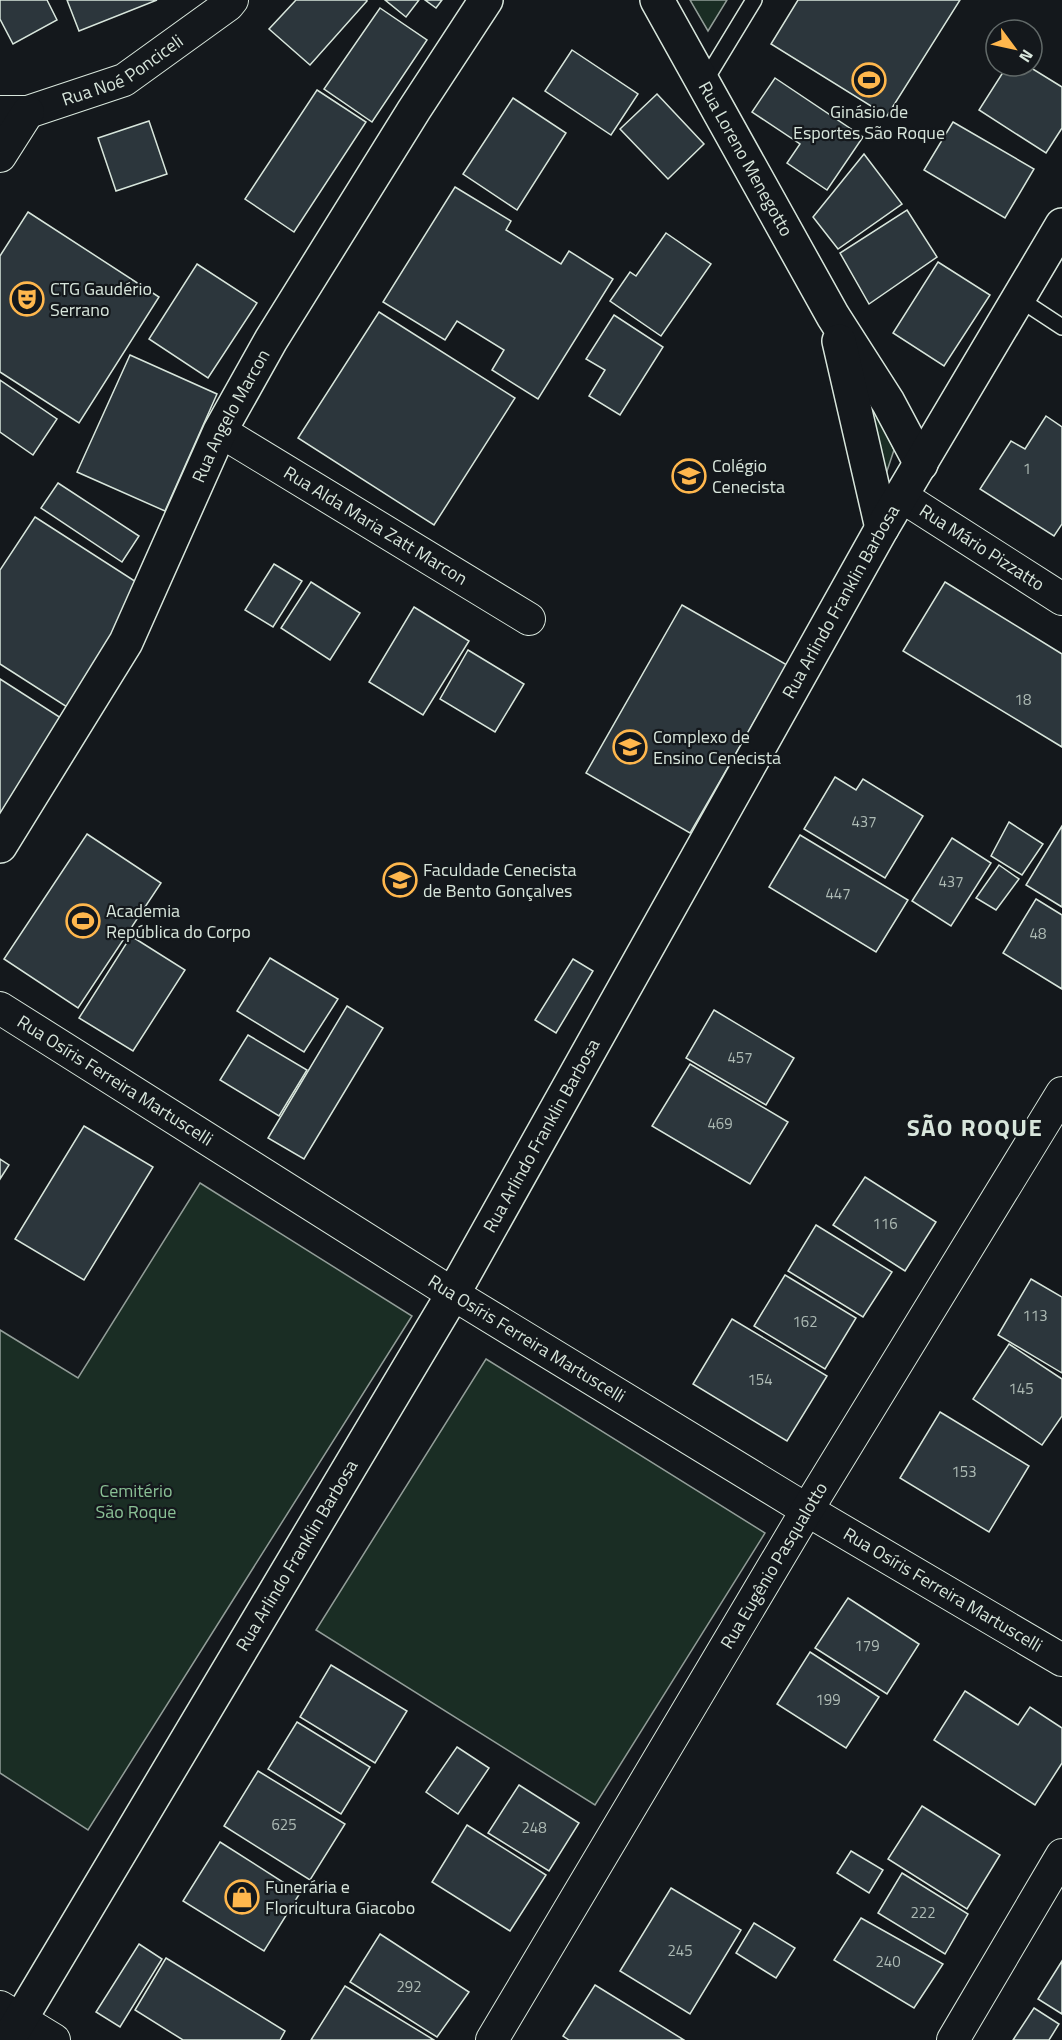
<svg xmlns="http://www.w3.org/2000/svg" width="1062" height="2040" font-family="'Titillium Web',sans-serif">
<rect width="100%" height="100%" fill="#14181c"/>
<g fill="#1a2d24" stroke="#939e99" stroke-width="1.5">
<path d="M690,0h37l-19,31z"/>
<path d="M867,385l27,65 -11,33z"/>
<path d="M200,1183l212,133 -324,514 -88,-57v-443l78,48z"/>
<path d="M486,1359l279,174 -170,272 -279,-175z"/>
</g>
<g fill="#2c363c" stroke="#d8e6dc" stroke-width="1.5">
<path d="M0,0h47l10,20 -44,24 -13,-25z"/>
<path d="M67,0h90l-78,31z"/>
<path d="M296,0h71v1l-57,64 -41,-36z"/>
<path d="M385,0h34l-13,17z"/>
<path d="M425,0h17l-6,8z"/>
<path d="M798,0h162l-73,116 -116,-72z"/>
<path d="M380,8l47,32 -55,82 -48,-33z"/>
<path d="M572,50l66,44 -27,41 -66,-44z"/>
<path d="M1007,66h21l34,21v41l-16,25 -67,-43z"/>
<path d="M775,78l88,59 -36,53 -40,-27 13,-19 -48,-32z"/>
<path d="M317,90l49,32 -72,110 -49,-33z"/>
<path d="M657,94l47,50 -36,35 -48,-50z"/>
<path d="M513,98l53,35 -49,77 -54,-36z"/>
<path d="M149,121l18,53 -51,17 -18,-53z"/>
<path d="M953,122l81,47 -29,49 -81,-48z"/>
<path d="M864,154l38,50 -64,45 -25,-32z"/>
<path d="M455,187l56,34 -5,9 55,34 8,-13 44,28 -75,120 -46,-29 12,-20 -47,-29 -12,19 -62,-38z"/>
<path d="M907,210l30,47 -68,47 -29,-51z"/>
<path d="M28,212l131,85 -80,126 -79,-51v-116z"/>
<path d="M666,233l45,31 -50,72 -51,-35 20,-29 6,4z"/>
<path d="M938,262l52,33 -46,71 -51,-33z"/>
<path d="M197,264l60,39 -49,75 -59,-39z"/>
<path d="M379,312l136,86 -81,127 -136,-87z"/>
<path d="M614,315l49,32 -43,68 -31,-19 16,-26 -19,-11z"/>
<path d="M130,355l87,39 -52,117 -88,-39z"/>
<path d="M0,380l57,39 -24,36 -33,-23z"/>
<path d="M1046,416l16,11v97l-8,12 -74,-47 31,-48 14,8z"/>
<path d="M58,483l81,53 -17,26 -81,-54z"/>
<path d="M35,517l109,70 -77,120 -67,-43v-94z"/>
<path d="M274,564l28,17 -29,46 -28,-17z"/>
<path d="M311,582l49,31 -30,47 -49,-32z"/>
<path d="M945,582l117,72v93l-159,-96z"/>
<path d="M682,605l105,60 -97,168 -104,-60z"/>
<path d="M414,607l55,34 -46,74 -54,-33z"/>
<path d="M468,650l56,34 -29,48 -55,-33z"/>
<path d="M0,679l61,39 -61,96z"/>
<path d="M835,777l21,13 7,-11 60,37 -38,62 -81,-49z"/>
<path d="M1009,822l34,22 -21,31 -31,-19z"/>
<path d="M1062,826v81l-36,-22z"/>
<path d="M87,834l74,49 -83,125 -74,-49z"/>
<path d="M800,835l108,65 -32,52 -107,-65z"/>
<path d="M952,838l39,25 -40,63 -39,-25z"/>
<path d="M999,865l20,14 -23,31 -20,-12z"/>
<path d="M1036,899l26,16v74l-59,-36z"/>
<path d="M131,936l54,34 -52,81 -54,-33z"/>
<path d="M270,958l68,41 -34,53 -67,-41z"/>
<path d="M573,959l20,12 -37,62 -21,-13z"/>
<path d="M347,1006l36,22 -79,131 -36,-21z"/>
<path d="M714,1010l80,48 -28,47 -80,-47z"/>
<path d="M248,1035l59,35 -28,46 -59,-36z"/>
<path d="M690,1064l98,58 -38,62 -98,-58z"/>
<path d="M84,1126l69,41 -69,113 -69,-41z"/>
<path d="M0,1159l9,6 -9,14z"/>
<path d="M865,1177l71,45 -31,49 -72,-46z"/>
<path d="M816,1225l76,47 -29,45 -75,-46z"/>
<path d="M785,1275l71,43 -31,51 -71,-43z"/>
<path d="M1031,1279l31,18v76l-64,-38z"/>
<path d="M732,1319l95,57 -40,65 -94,-57z"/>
<path d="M1009,1344l53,35v37l-20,29 -69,-46z"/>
<path d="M940,1412l89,54 -40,66 -89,-54z"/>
<path d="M848,1598l71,46 -32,50 -72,-46z"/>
<path d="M810,1652l69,45 -33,51 -69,-44z"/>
<path d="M331,1665l76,46 -32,52 -75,-46z"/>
<path d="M965,1691l53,34 12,-18 32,21v35l-27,42 -101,-65z"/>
<path d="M297,1722l73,45 -29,47 -73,-45z"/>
<path d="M457,1747l32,21 -31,46 -32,-22z"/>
<path d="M258,1771l87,53 -35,56 -86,-54z"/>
<path d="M519,1785l60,38 -30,48 -61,-38z"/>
<path d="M922,1806l78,49 -33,54 -79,-50z"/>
<path d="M467,1825l79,50 -36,56 -78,-49z"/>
<path d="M220,1842l80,51 -36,58 -81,-50z"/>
<path d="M851,1851l32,19 -14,23 -32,-20z"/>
<path d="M902,1873l66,41 -23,40 -67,-41z"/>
<path d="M671,1888l70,42 -51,84 -70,-43z"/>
<path d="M861,1918l82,46 -29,44 -80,-48z"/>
<path d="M754,1923l41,25 -19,30 -40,-25z"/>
<path d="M380,1934l89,58 -32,45 -87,-55z"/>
<path d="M139,1944l23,15 -42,68 -24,-15z"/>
<path d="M166,1958l119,73 -5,9h-97l-48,-30z"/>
<path d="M1062,1961v53l-24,-15z"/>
<path d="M595,1985l89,55h-115l-6,-4z"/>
<path d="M345,1986l89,54h-123z"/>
<path d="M1034,2008l25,16 -10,16h-36z"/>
</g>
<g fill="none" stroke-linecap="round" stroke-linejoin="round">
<defs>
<g id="service">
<path d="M703,84l51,-84"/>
<path d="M1018,298l44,29"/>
</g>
<g id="minor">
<path id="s1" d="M0,112h28l96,-32 104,-75 4,-5"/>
<path d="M0,156l28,-44"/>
<path id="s2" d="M220,431l309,188"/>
<path id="s3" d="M901,496l161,103"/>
<path id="s4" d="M0,1008l453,286 354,216 255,150"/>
<path d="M0,2007l54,33"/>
<path id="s5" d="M492,2040l315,-530 255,-417"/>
<path d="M953,2040l109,-185"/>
</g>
<g id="tertiary">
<path id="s6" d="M657,0l176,316 55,86 33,62"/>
<path d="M839,341l43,187"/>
<path id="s7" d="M0,846l126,-204 94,-211 51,-91 143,-230 72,-110"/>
<path id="s8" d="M8,2040l445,-746 429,-766 180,-303"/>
</g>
</defs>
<use href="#service" stroke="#d8e6dc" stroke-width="18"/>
<use href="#minor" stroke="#d8e6dc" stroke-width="34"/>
<use href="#tertiary" stroke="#d8e6dc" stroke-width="36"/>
<use href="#service" stroke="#14181c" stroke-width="15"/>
<use href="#minor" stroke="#14181c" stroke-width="32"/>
<use href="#tertiary" stroke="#14181c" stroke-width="33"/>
</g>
<defs>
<symbol id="stadium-ring" viewBox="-11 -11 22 22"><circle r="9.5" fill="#14181c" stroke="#ffb74d" stroke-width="1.5"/><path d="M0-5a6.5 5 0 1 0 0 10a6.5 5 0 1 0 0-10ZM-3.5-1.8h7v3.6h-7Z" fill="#ffb74d"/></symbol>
<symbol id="theatre-ring" viewBox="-11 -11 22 22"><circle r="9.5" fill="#14181c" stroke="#ffb74d" stroke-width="1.5"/><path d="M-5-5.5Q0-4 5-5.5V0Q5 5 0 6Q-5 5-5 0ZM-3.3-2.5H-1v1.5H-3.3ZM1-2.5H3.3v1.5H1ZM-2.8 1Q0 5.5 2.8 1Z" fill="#ffb74d"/></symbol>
<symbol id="school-ring" viewBox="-11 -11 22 22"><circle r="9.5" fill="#14181c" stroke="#ffb74d" stroke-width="1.5"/><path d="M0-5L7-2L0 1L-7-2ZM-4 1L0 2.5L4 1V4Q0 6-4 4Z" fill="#ffb74d"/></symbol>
<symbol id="university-ring" viewBox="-11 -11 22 22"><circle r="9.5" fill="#14181c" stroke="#ffb74d" stroke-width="1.5"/><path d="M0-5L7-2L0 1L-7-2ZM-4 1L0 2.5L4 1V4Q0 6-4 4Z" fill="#ffb74d"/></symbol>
<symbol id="shop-ring" viewBox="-11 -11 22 22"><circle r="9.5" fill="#14181c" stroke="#ffb74d" stroke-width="1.5"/><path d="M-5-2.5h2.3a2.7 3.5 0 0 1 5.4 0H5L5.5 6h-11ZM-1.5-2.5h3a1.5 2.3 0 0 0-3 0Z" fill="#ffb74d"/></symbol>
</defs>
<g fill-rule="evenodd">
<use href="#stadium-ring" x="850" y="61" width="38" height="38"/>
<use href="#theatre-ring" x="8" y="280" width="38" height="38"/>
<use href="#school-ring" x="670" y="457" width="38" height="38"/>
<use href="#university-ring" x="611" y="728" width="38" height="38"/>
<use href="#university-ring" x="381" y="861" width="38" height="38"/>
<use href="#stadium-ring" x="64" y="902" width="38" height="38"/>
<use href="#shop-ring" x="223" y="1878" width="38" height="38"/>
</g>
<g text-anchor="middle" stroke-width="4.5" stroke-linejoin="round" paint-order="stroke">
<g font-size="15" fill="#adbab4">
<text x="1027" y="474">1</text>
<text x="1023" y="705">18</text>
<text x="864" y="827">437</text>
<text x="951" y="887">437</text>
<text x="838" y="899">447</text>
<text x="1038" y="939">48</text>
<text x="740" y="1063">457</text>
<text x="720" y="1129">469</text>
<text x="885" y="1229">116</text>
<text x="1035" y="1321">113</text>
<text x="805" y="1327">162</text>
<text x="760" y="1385">154</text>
<text x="1021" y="1394">145</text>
<text x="964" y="1477">153</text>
<text x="867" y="1651">179</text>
<text x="828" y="1705">199</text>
<text x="284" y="1830">625</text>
<text x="534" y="1833">248</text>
<text x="923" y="1918">222</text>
<text x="680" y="1956">245</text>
<text x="888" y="1967">240</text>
<text x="409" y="1992">292</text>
</g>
<g font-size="18" fill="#d8e6dc" stroke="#14181c">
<text dy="6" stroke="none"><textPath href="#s1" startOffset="132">Rua Noé Ponciceli</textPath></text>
<text dy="6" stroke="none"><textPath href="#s6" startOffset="182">Rua Loreno Menegotto</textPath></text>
<text dy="6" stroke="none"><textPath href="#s7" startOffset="489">Rua Angelo Marcon</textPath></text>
<text dy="6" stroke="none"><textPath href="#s2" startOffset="182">Rua Alda Maria Zatt Marcon</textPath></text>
<text dy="6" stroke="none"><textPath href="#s3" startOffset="96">Rua Mário Pizzatto</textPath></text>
<text dy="6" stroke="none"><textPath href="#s8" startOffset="1662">Rua Arlindo Franklin Barbosa</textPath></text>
<text dy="6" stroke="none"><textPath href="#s4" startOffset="136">Rua Osíris Ferreira Martuscelli</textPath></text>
<text dy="6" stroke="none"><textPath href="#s8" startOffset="1050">Rua Arlindo Franklin Barbosa</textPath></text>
<text dy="6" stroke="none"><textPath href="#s4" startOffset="622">Rua Osíris Ferreira Martuscelli</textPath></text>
<text dy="6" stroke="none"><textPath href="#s8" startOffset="564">Rua Arlindo Franklin Barbosa</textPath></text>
<text dy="6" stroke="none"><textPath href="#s5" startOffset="552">Rua Eugênio Pasqualotto</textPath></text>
<text dy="6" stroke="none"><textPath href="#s4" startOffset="1108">Rua Osíris Ferreira Martuscelli</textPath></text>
</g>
<g font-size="18" fill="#d8e6dc" stroke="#14181c" text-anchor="start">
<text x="869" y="118" text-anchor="middle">Ginásio de<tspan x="869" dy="21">Esportes São Roque</tspan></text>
<text x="50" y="295">CTG Gaudério<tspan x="50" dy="21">Serrano</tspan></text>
<text x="712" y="472">Colégio<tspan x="712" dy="21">Cenecista</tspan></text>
<text x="653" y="743">Complexo de<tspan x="653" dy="21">Ensino Cenecista</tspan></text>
<text x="423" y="876">Faculdade Cenecista<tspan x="423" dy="21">de Bento Gonçalves</tspan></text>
<text x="106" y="917">Academia<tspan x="106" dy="21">República do Corpo</tspan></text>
<text x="265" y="1893">Funerária e<tspan x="265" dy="21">Floricultura Giacobo</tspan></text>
</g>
<g font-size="18" fill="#8ac095" stroke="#14181c">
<text x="136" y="1497">Cemitério<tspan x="136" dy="21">São Roque</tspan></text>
</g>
<g font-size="24" font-weight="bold" letter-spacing="1.5" fill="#d8e6dc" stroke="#14181c">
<text x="975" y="1136">SÃO ROQUE</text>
</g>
</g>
<g transform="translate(1014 48) rotate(123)"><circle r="28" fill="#14181c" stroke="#626a69" stroke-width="1.5"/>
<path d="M0-4.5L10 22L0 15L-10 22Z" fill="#ffb74d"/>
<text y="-9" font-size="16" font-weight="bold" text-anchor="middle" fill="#d8e6dc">N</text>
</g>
</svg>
